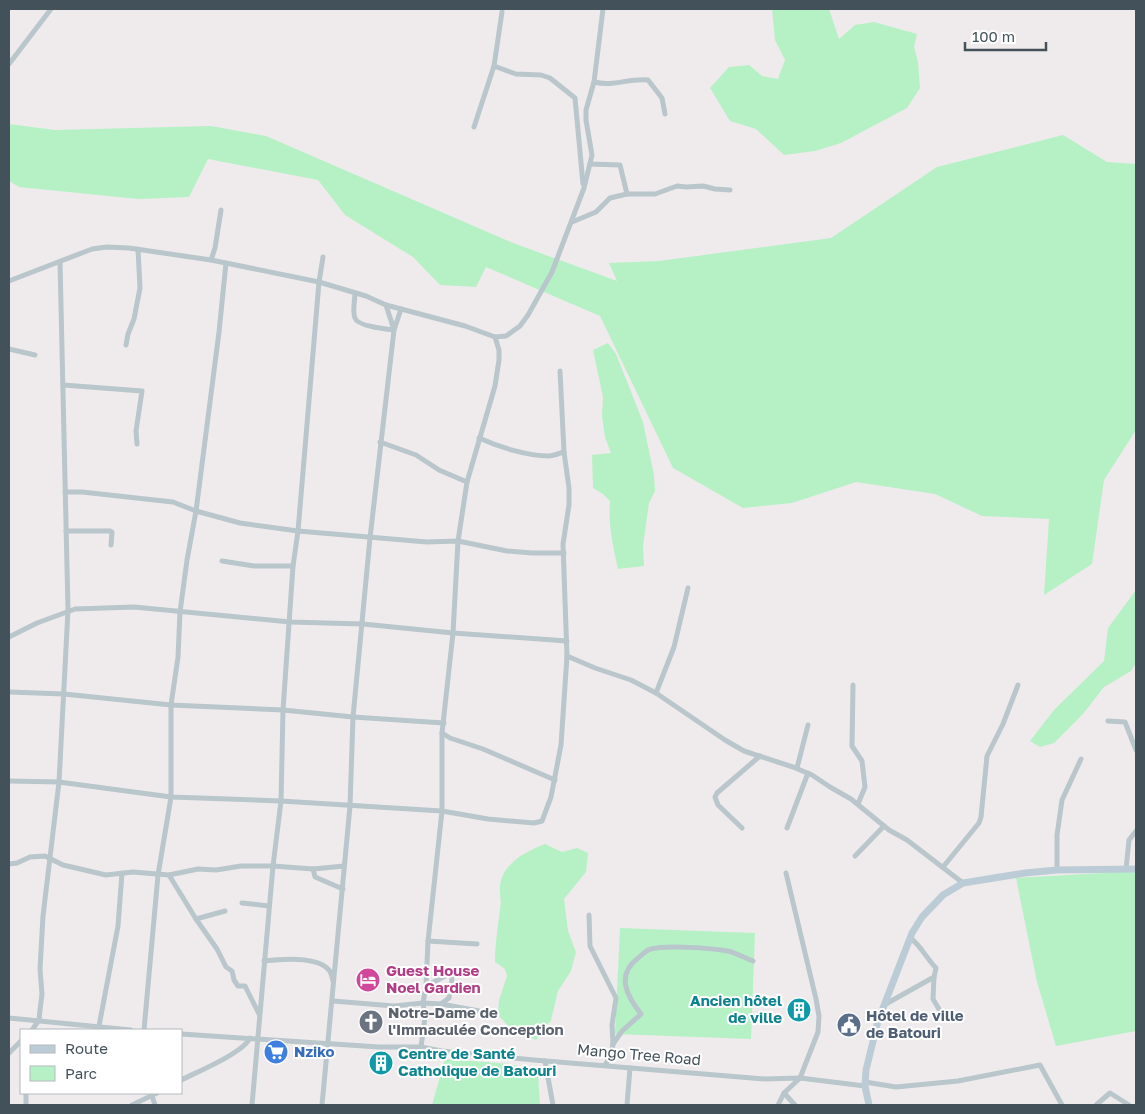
<svg xmlns="http://www.w3.org/2000/svg" width="1145" height="1114" font-family="'Golos Text',sans-serif">
<rect width="100%" height="100%" fill="#efebec"/>
<g fill="#b5f1c5">
<path d="M772,9h57l10,30 16,-14 19,-3 43,12 -3,13 4,15 2,26 -13,20 -66,35 -26,8 -31,4 -28,-26 -26,-8 -20,-33 19,-21 20,-2 13,11 16,3 7,-19 -10,-20z"/>
<path d="M9,124l46,6 156,-4 55,10 247,107 104,38 -8,-18 50,-2 172,-23 106,-71 126,-32 44,27 29,2v266l-32,50 -12,84 -48,31 5,-76 -67,-3 -47,-22 -79,-12 -64,21 -49,5 -70,-40 -73,-152 -114,-49 -10,20 -36,-2 -27,-28 -68,-42 -27,-35 -110,-21 -19,38 -51,2 -119,-12 -10,-6z"/>
<path d="M608,343l8,11 27,68 11,53 1,16 -6,12 -6,43 1,20 -26,3c-5,-23 -10,-44 -8,-68l-7,-7 -10,-6 -1,-33 19,-2 -6,-16 -3,-21 1,-19 -10,-47z"/>
<path d="M1136,590v73l-5,8 -27,16 -21,27 -29,29 -14,4 -10,-6 24,-31 50,-49 4,-33z"/>
<path d="M545,844l17,8 15,-4 11,5 -2,19 -22,27 4,32 8,21 -5,19 -13,20 -7,29 -15,20 -23,-9 -15,-16 1,-15 8,-24 -2,-7 -10,-7c0,-18 3,-35 5,-53 2,-8 -1,-15 0,-23 3,-24 26,-34 45,-42z"/>
<path d="M1136,871v160l-80,15 -19,-64 -21,-104z"/>
<path d="M620,928l135,5 -4,106 -136,-5z"/>
<path d="M445,1059l66,5 27,9 2,32h-108z"/>
</g>
<g fill="none" stroke-linecap="round" stroke-linejoin="round">
<g stroke="#b9c6cc" stroke-width="5">
<path d="M9,64l42,-55"/>
<path d="M494,66l22,8 25,1 9,3 25,20 8,86"/>
<path d="M594,82c20,5 34,-4 54,-2l14,18 3,16"/>
<path d="M474,127l20,-61 8,-54"/>
<path d="M590,164l30,1 7,29"/>
<path d="M572,222l24,-10 14,-14 17,-4h28l22,-8 9,1 17,-1 12,3 15,1"/>
<path d="M211,260l4,-12 6,-38"/>
<path d="M9,281l83,-32 15,-2 22,1 82,12 108,22 47,14 20,9 79,21 30,11 4,13v10l-4,26 -28,96 -9,59 -5,92 -11,100v78l-14,130 -2,45 -3,17 2,14 -4,30"/>
<path d="M355,293c0,7 -3,19 0,25 2,8 31,11 39,12l7,-21"/>
<path d="M495,337l11,-1 14,-10 8,-11 24,-43 32,-84 8,-33 -6,-35v-10l8,-28 9,-73"/>
<path d="M126,345l2,-11 6,-15 6,-31 -2,-39"/>
<path d="M9,349l26,6"/>
<path d="M63,385l79,6 -6,40 1,13"/>
<path d="M479,438c20,9 48,18 70,18 5,0 11,-3 15,-4"/>
<path d="M380,442l36,13 23,15 28,12"/>
<path d="M65,492h17l91,10 23,9 44,12 58,8 129,11 31,-1 49,10 25,2h32"/>
<path d="M66,531h44l2,1 -1,13"/>
<path d="M222,561l32,5h39"/>
<path d="M9,637l28,-14 38,-14 59,-2 156,15 73,2 90,9 114,8"/>
<path d="M567,656l28,12 36,12 25,13 69,47 19,11 49,16 19,8 18,12 21,12 38,31 18,10 56,43"/>
<path d="M853,685l-1,61 10,15 3,26 -7,17"/>
<path d="M9,692l55,2 107,11 112,5 70,7 91,6"/>
<path d="M656,693l18,-46 14,-59"/>
<path d="M1108,721l17,1 11,28"/>
<path d="M442,733l8,5 33,11 72,31"/>
<path d="M797,768l11,-43"/>
<path d="M9,781l50,1 112,15 110,4 161,10 46,8 46,4 8,-2 9,-24 10,-52 6,-89 -4,-112 6,-39v-17l-5,-36 -4,-81"/>
<path d="M742,828l-24,-23 -3,-8 2,-4 43,-37"/>
<path d="M787,828l21,-55"/>
<path d="M855,856l29,-30"/>
<path d="M9,864l8,-1 13,-6 15,-1 18,9 43,10 27,-3 36,3 27,44 21,30 9,18 6,4 2,9 4,6h7l14,28"/>
<path d="M943,867l36,-44 2,-6 6,-61 16,-32 15,-39"/>
<path d="M313,869l2,8 28,12"/>
<path d="M1126,869l3,-29 7,-9"/>
<path d="M1057,870v-35l5,-35 19,-41"/>
<path d="M169,875l29,-6 18,1 25,-4h32l40,3 31,-3"/>
<path d="M242,903l27,3"/>
<path d="M589,915l1,31 26,52 -4,27 1,19 -2,11 -6,10"/>
<path d="M196,919l29,-8"/>
<path d="M428,941l49,3"/>
<path d="M264,961c17,-2 53,-5 65,9 2,2 3,7 4,11"/>
<path d="M934,977l-1,22 10,17"/>
<path d="M426,986l25,-13 1,6 -3,19 -8,6"/>
<path d="M333,1001l61,5 29,-3 18,1 38,7"/>
<path d="M884,1005l50,-28 2,-9c-9,-9 -17,-25 -26,-30"/>
<path d="M9,1018l122,12"/>
<path d="M99,1026l19,-100 4,-53"/>
<path d="M32,1030l7,-10 1,-10 2,-16 -2,-25 3,-53 16,-134 9,-172 -8,-348"/>
<path d="M144,1030l14,-155 13,-78v-92l7,-48 2,-45 7,-52 9,-49 23,-179 7,-69"/>
<path d="M181,1034l198,13h42l21,4 92,9 231,19 35,-1 65,8"/>
<path d="M613,1044l9,-13 19,-17c-15,-19 -25,-39 -3,-56 4,-3 8,-8 13,-9 15,-4 61,-1 77,2 8,2 17,7 25,10"/>
<path d="M9,1053l12,-12"/>
<path d="M545,1061l8,44"/>
<path d="M181,1080c16,-8 62,-27 69,-42"/>
<path d="M865,1082l31,5 62,-6 82,-16 22,40"/>
<path d="M151,1093l4,12"/>
<path d="M784,1093l11,12"/>
<path d="M26,1105v-12"/>
<path d="M132,1105l25,-12"/>
<path d="M252,1105l21,-239 8,-65 2,-91 10,-144 5,-35 21,-249 4,-25"/>
<path d="M322,1105l28,-299 3,-89 17,-179 24,-208 -8,-25"/>
<path d="M627,1105l3,-37"/>
<path d="M778,1105l6,-12 16,-15 18,-46 1,-16 -3,-17 -30,-126"/>
<path d="M1096,1105l14,-12 19,12"/>
</g>
<path stroke="#bcccd7" stroke-width="7" d="M869,1105l-4,-19 1,-16 12,-49 34,-88 10,-16 21,-22 20,-12 62,-10 32,-3 79,-1"/>
</g>
<defs>
<symbol id="hotel-disc" viewBox="-11 -11 22 22"><circle r="9.5" fill="#d1479c" stroke="#fff"/><path d="M-6-4.5h1.5V1H6V5H4.5V3h-9V5H-6ZM-4 0a1.8 1.8 0 1 1 3.6 0ZM.5 0V-2.5h3Q6-2.5 6 0Z" fill="#fff"/></symbol>
<symbol id="building-disc" viewBox="-11 -11 22 22"><circle r="9.5" fill="#0f9aa8" stroke="#fff"/><path d="M-4-6H4V6H1V3H-1V6H-4ZM-2.5-4.3h1.7v1.8h-1.7ZM.8-4.3h1.7v1.8H.8ZM-2.5-1h1.7V.8h-1.7ZM.8-1h1.7V.8H.8Z" fill="#fff"/></symbol>
<symbol id="church-disc" viewBox="-11 -11 22 22"><circle r="9.5" fill="#6b7280" stroke="#fff"/><path d="M-1.2-6h2.4v3.5h3.3v2.4h-3.3V6h-2.4V-.1h-3.3v-2.4h3.3Z" fill="#fff"/></symbol>
<symbol id="civic-disc" viewBox="-11 -11 22 22"><circle r="9.5" fill="#5c6f8a" stroke="#fff"/><path d="M-.6-6.5H3V-4.5H.6V-3L4-1V1h2V6H-6V1h2V-1L-.6-3ZM-1.2 2.5V6h2.4V2.5Z" fill="#fff"/></symbol>
<symbol id="supermarket-disc" viewBox="-11 -11 22 22"><circle r="9.5" fill="#3f7fe0" stroke="#fff"/><path d="M-6-5.5h2.5l.6 2H6L4.5 2H-2.5L-4.4-4H-6ZM-1.5 3.2a1.3 1.3 0 1 0 .1 0ZM3 3.2a1.3 1.3 0 1 0 .1 0Z" fill="#fff"/></symbol>
</defs>
<g fill-rule="evenodd">
<use href="#hotel-disc" x="354" y="966" width="28" height="28"/>
<use href="#building-disc" x="785" y="996" width="28" height="28"/>
<use href="#church-disc" x="357" y="1008" width="28" height="28"/>
<use href="#civic-disc" x="835" y="1011" width="28" height="28"/>
<use href="#supermarket-disc" x="262" y="1038" width="28" height="28"/>
<use href="#building-disc" x="367" y="1049" width="28" height="28"/>
</g>
<g text-anchor="middle" stroke-width="4" stroke-linejoin="round" paint-order="stroke">
<g font-size="15" font-weight="bold" fill="#b23c85" stroke="#fff" text-anchor="start">
<text x="386" y="976">Guest House<tspan x="386" dy="17">Noel Gardien</tspan></text>
</g>
<g font-size="15" font-weight="bold" fill="#0d838f" stroke="#fff" text-anchor="end">
<text x="782" y="1006">Ancien hôtel<tspan x="782" dy="17">de ville</tspan></text>
<text x="398" y="1059" text-anchor="start">Centre de Santé<tspan x="398" dy="17">Catholique de Batouri</tspan></text>
</g>
<g font-size="15" font-weight="bold" fill="#5b616d" stroke="#fff" text-anchor="start">
<text x="388" y="1018">Notre-Dame de<tspan x="388" dy="17">l'Immaculée Conception</tspan></text>
</g>
<g font-size="15" font-weight="bold" fill="#4e5e75" stroke="#fff" text-anchor="start">
<text x="866" y="1021">Hôtel de ville<tspan x="866" dy="17">de Batouri</tspan></text>
</g>
<g font-size="15" font-weight="bold" fill="#366cbe" stroke="#fff" text-anchor="start">
<text x="294" y="1057">Nziko</text>
</g>
<g font-size="15" fill="#43525a" stroke="#fff">
<text transform="translate(639 1055) rotate(5)" y="5">Mango Tree Road</text>
</g>
</g>
<rect width="1145" height="1114" fill="none" stroke="#43525a" stroke-width="20"/>
<rect x="20" y="1029" width="162" height="65" fill="#ffffff" stroke="#b4babd"/>
<rect x="30" y="1045" width="25" height="8" fill="#bcccd7" stroke="#b4babd"/>
<text x="65" y="1054" font-size="15" fill="#43525a">Route</text>
<rect x="30" y="1066" width="25" height="15" fill="#b5f1c5" stroke="#b4babd"/>
<text x="65" y="1079" font-size="15" fill="#43525a">Parc</text>
<path d="M965 42v8h81v-8" fill="none" stroke="#43525a" stroke-width="2.5"/>
<text x="972" y="42" font-size="15" fill="#43525a" stroke="#ffffff" stroke-width="4" paint-order="stroke">100 m</text>
</svg>
